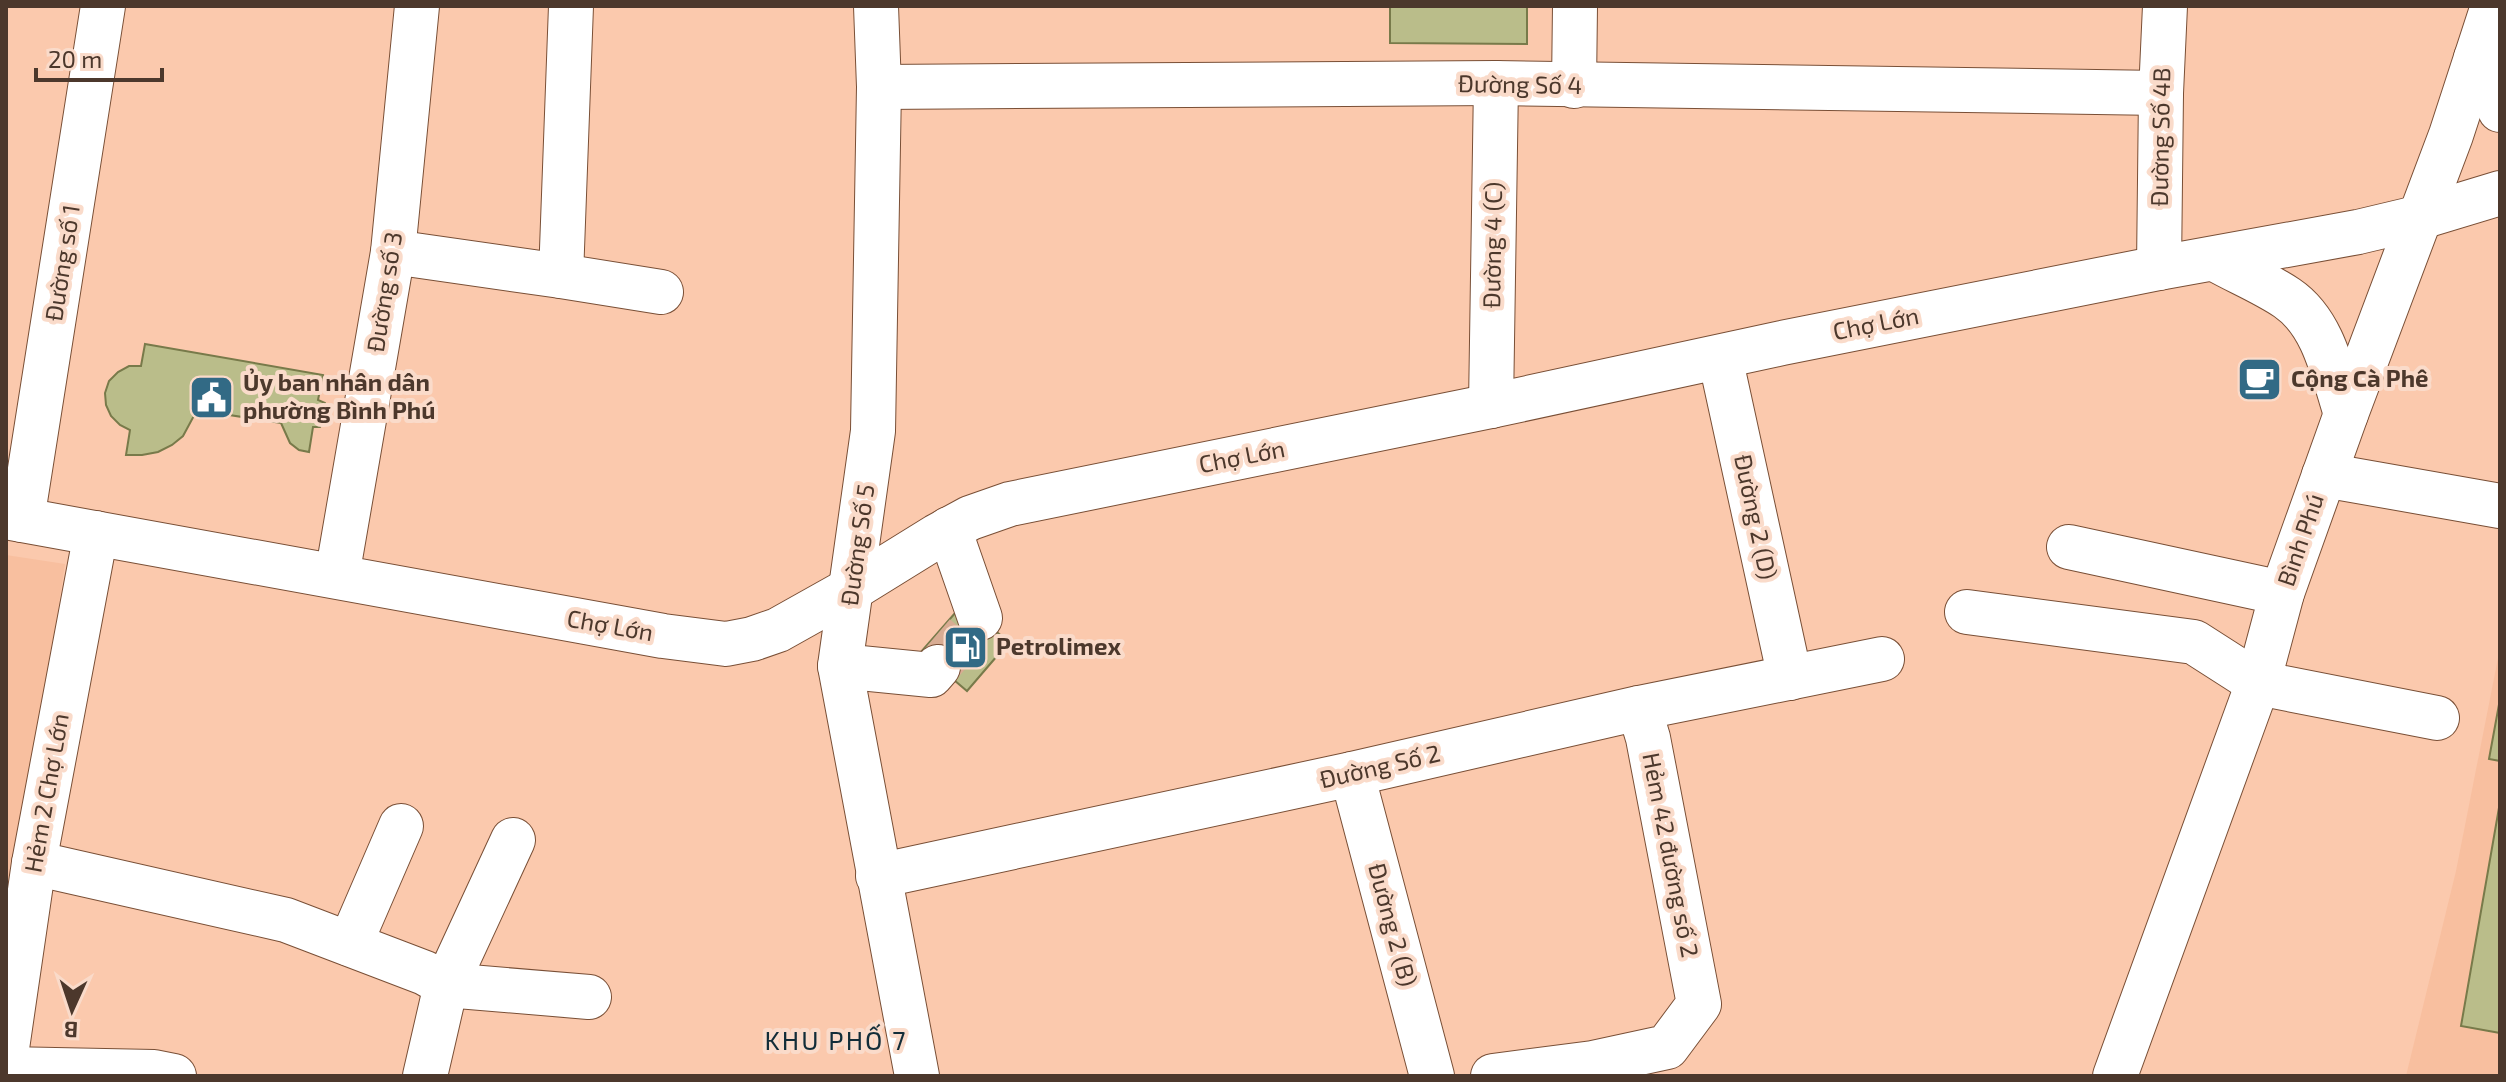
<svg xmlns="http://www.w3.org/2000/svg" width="2506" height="1082" font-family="'Exo 2',sans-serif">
<rect width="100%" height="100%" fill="#fbc9ad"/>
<g fill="#f8bf9f">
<path d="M6,555l59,9 -59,389z"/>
<path d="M2500,648v428h-94l50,-205z"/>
</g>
<g fill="#babd8a" stroke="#787a4a" stroke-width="2">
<path d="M1390,6h137v38l-137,-1z"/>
<path d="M145,344l178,31 -5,25 7,3 3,7v7l-8,10h-7l-4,25 -10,-2 -9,-7 -9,-20 -84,-13 -14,26 -11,9 -14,7 -16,3h-16l4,-25 -10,-5 -9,-9 -5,-11 -1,-12 4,-12 9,-9 11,-6h12z"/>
<path d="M963,604l46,38 -42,49 -46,-39z"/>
<path d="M2500,699v62l-11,-2z"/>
<path d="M2500,802v231l-39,-7z"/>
</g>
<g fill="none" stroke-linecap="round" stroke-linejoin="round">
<path stroke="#d8ac93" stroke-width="44" stroke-dasharray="44 22" stroke-linecap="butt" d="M938,667l42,-49"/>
<defs>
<g id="minor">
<path d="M876,6l3,81 -6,344 -33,235 77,410"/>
<path d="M2476,58l24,52"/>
<path d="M1574,86l1,-80"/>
<path d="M879,87l617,-4 665,10"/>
<path d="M393,252l168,24 10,-270"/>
<path d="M2215,259c23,13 50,24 72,39 37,25 46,76 59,116"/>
<path d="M2159,268l2,-175 4,-87"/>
<path d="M561,276l100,16"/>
<path d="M1720,357l70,321"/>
<path d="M1491,406l5,-323"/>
<path d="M2324,475l176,31"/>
<path d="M6,517l657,119 63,8 26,-5 26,-9 75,-42 84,-52 33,-18 40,-14 481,-98 291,-63 377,-75 199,-36 63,-15 79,-24"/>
<path d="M22,520l81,-514"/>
<path d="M949,529l31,89"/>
<path d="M2069,547l213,46"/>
<path d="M337,576l56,-324 24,-246"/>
<path d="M1967,612l227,30 64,41 179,35"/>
<path d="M840,666l91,9 7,-8"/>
<path d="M1352,774l80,302"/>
<path d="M34,863l252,57 139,53 21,12 143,12"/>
<path d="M878,876l474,-102 287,-66 243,-49"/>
<path d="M350,944l51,-118"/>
<path d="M6,1055l28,-192 62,-330"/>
<path d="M6,1069l148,3 20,4"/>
<path d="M425,1076l21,-91 67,-145"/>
<path d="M1493,1076l100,-13 74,-16 32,-43 -51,-266 -9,-30"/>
<path d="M2115,1076l143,-393 24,-90 64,-179 105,-279 42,-129"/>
</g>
</defs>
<use href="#minor" stroke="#794f36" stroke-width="46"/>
<use href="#minor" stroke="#fff" stroke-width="44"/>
</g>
<defs>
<symbol id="cafe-square" viewBox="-11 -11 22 22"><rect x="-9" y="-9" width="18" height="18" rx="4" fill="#326a85" stroke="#fadbca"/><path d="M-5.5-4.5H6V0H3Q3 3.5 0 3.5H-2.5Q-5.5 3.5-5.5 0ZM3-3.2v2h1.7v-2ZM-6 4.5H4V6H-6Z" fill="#fff"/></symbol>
<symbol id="civic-square" viewBox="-11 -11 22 22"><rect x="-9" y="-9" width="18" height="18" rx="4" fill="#326a85" stroke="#fadbca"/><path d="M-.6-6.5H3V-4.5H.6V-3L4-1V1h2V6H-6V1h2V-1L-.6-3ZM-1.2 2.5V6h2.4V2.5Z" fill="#fff"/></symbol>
<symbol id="fuel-square" viewBox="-11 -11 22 22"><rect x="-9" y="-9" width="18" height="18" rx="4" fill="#326a85" stroke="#fadbca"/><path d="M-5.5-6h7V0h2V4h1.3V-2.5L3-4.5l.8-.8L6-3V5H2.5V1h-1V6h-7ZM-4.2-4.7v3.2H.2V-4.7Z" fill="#fff"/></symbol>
</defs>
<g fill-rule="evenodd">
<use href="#cafe-square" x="2234" y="354" width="51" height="51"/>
<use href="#civic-square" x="186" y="372" width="51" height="51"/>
<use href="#fuel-square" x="940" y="622" width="51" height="51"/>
</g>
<g text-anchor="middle" stroke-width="8" stroke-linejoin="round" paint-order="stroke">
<g font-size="24" fill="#4c382c" stroke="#fadbca">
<text transform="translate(1520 85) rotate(1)" y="8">Đường Số 4</text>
<text transform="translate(2161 137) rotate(-89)" y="8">Đường Số 4B</text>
<text transform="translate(1493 245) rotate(-89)" y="8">Đường 4 (C)</text>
<text transform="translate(63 263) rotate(-81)" y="8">Đường số 1</text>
<text transform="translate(385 292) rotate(-81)" y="8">Đường số 3</text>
<text transform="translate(1876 324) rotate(-11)" y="8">Chợ Lớn</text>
<text transform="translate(1242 457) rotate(-11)" y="8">Chợ Lớn</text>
<text transform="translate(1755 517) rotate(78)" y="8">Đường 2 (D)</text>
<text transform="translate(2301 540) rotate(-71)" y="8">Bình Phú</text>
<text transform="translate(858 545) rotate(-82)" y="8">Đường Số 5</text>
<text transform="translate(610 626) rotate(10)" y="8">Chợ Lớn</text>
<text transform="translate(1380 767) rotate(-13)" y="8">Đường Số 2</text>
<text transform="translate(47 793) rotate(-80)" y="8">Hẻm 2 Chợ Lớn</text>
<text transform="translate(1670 855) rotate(79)" y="8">Hẻm 42 đường số 2</text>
<text transform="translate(1392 925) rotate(75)" y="8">Đường 2 (B)</text>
</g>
<g font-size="24" font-weight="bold" fill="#4c382c" stroke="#fadbca" text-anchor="start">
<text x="2291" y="387">Cộng Cà Phê</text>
<text x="243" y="391">Ủy ban nhân dân<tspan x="243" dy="28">phường Bình Phú</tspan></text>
<text x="996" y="655">Petrolimex</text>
</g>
<g font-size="26" letter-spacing="2" fill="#122d39" stroke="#fadbca">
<text x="836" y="1050">KHU PHỐ 7</text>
</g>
</g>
<rect width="2506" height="1082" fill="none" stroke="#4c382c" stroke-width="16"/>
<g transform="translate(72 1010) rotate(183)" stroke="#fadbca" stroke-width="6" paint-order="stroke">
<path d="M0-6L14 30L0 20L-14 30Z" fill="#4c382c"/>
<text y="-12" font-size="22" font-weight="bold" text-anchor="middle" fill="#4c382c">B</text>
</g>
<path d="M36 68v12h126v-12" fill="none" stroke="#4c382c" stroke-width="4"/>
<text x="48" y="68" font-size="24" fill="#4c382c" stroke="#fadbca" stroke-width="6" paint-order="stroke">20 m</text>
</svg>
